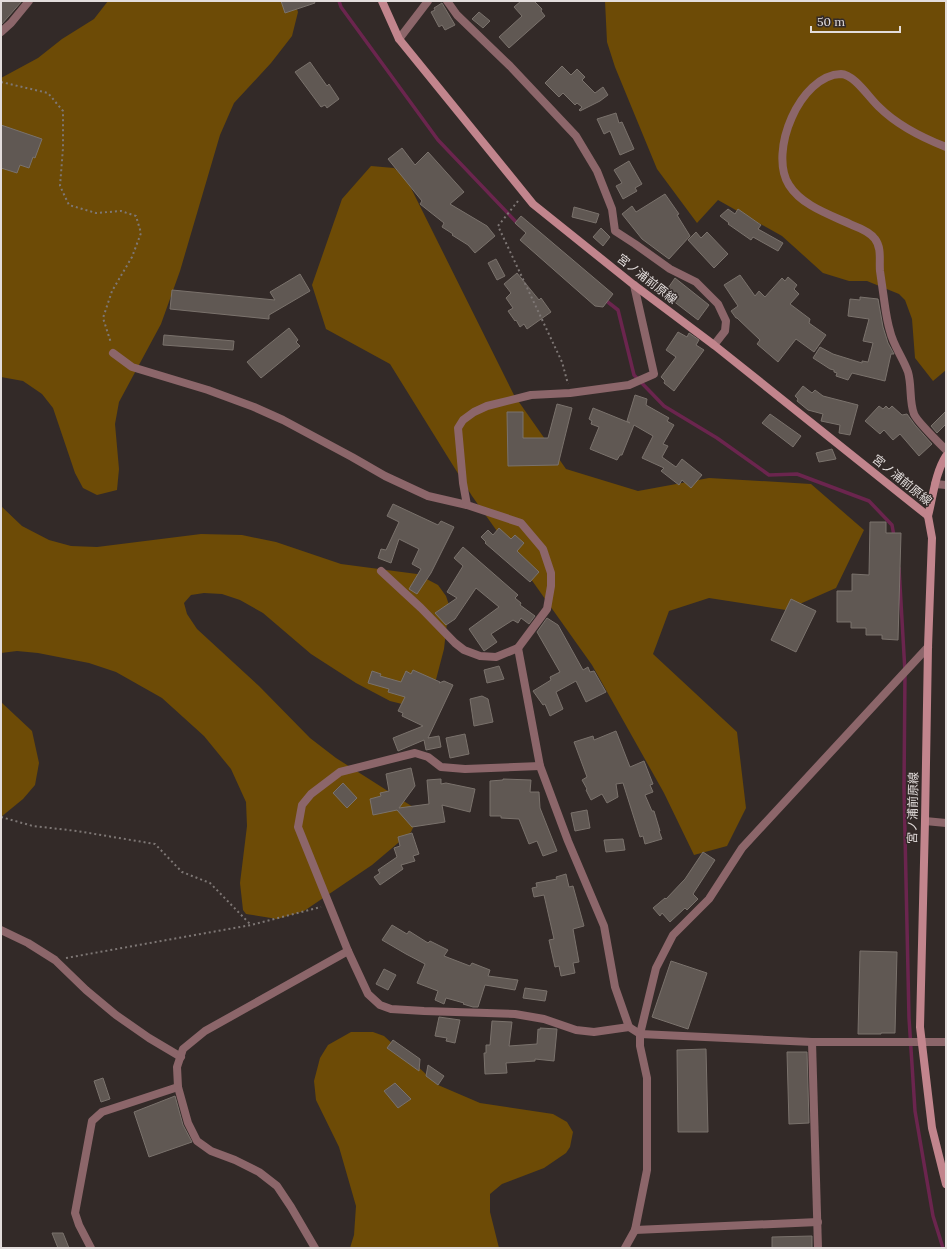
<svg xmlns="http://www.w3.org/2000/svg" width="947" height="1249" font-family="Lora,'Noto Sans JP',serif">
<rect width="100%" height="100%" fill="#332a28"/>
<g fill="#6d4b06">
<path d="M108,1h186l4,11 -6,24 -21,27 -37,40 -14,32 -40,136 -19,53 -42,78 -4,22 4,45 -2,21 -20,5 -14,-7 -8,-15 -22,-65 -11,-14 -19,-13 -22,-4v-299l37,-20 24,-19 32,-20z"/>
<path d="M605,1h341v369l-13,11 -18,-23 -3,-39 -7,-19 -6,-6 -32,-13h-18l-26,-8 -41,-37 -64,-36 -21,23 -40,-54 -42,-102 -8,-25z"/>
<path d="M371,166l23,2 12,10 108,217 52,74 72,22 71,-13 102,6 53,46 -28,58 -50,22 -77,-12 -40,13 -16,43 84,78 9,76 -19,38 -33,9 -30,-62 -72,-128 -120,-169 -82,-132 -64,-35 -14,-44 30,-86z"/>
<path d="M1,506l21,20 27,14 22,6 26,1 104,-13 41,1 34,7 65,22 76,10 21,11 8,11 3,9 -5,44 -11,42 -19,16 -24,-6 -34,-18 -45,-29 -48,-41 -23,-13 -18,-6 -18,-1 -13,2 -7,8 3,11 10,15 62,57 51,52 26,20 77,49 5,10 -7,15 -39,33 -68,46 -27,8 -31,-5 -3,-4 -3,-27 7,-57 -1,-24 -15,-33 -27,-33 -42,-38 -46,-26 -27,-9 -51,-10 -21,-2 -16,2z"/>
<path d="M1,702l31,29 7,32 -4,22 -12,14 -22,18z"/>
<path d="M351,1032h22l11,4 54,49 42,18 73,11 14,8 6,10 -3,15 -4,6 -22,15 -42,16 -12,10v18l9,36h-149l4,-13 2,-29 -17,-59 -23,-47 -2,-19 6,-23 8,-13z"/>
</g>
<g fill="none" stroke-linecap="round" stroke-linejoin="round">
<g stroke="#6b254e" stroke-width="3.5">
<path d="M339,1l2,6 97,133 81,85"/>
<path d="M604,299l14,11 16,65 30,31 53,32 52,37 28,-1 72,27 23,24 2,11"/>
<path d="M899,568l6,104 -1,116 5,230 6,93 18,105 10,32"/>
</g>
</g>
<g fill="#605853" stroke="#7a726c">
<path d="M1,1h21l-21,24z"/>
<path d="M281,1h33l1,2 -30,10z"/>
<path d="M521,1h13l8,8 -1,2 4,5 -36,32 -10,-11 23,-21 -8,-9z"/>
<path d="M442,3l13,22 -10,5 -3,-5 -3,2 -8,-15 4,-2 -1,-2z"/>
<path d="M479,12l11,9 -7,7 -11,-9z"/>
<path d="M310,62l17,24 2,-2 10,15 -12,9 -2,-3 -4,2 -26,-35z"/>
<path d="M562,66l9,9 6,-6 8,8 -3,3 13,13 8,-6 5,8 -8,6 -20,10 -1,-1 3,-3 -5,-4 -2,2 -12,-12 -4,4 -14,-14z"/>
<path d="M616,113l3,10 3,-1 12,27 -14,6 -10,-24 -6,3 -7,-15z"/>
<path d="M1,125l41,14 -7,19 -2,-1 -4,11 -9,-3 -3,8 -16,-5z"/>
<path d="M402,148l13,17 13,-13 36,40 -14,12 37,22 8,10 -20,17 -7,-8 -16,-10 1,-1 -11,-7 2,-4 -24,-19 2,-3 -34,-42z"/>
<path d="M629,161l13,23 -7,4 2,3 -14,8 -7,-13 6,-3 -8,-13z"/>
<path d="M665,194l14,20 -2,1 13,21 -21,23 -27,-20 -20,-25 10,-8 4,6z"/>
<path d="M574,207l25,7 -3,9 -24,-6z"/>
<path d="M728,209l7,5 3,-5 23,16 -3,4 25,14 -5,8 -25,-14 -2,3 -23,-16 1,-1 -9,-7z"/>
<path d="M521,216l92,78 -10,13 -8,-1 -75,-66 6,-7 -11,-10z"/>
<path d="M601,228l9,9 -7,9 -10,-9z"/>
<path d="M696,232l5,6 6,-6 21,22 -14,14 -26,-28z"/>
<path d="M496,259l9,17 -8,4 -9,-17z"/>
<path d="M517,273l22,27 2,-2 10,14 -24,17 -3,-5 -4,3 -4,-7 -1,1 -7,-10 5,-3 -7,-10 5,-5 -7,-9z"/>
<path d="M300,274l10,17 -41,24v4l-99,-10 2,-19 103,10 -5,-8z"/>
<path d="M740,275l15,21 4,-5 6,6 17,-19 3,3 3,-4 9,8 -3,4 5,5 -9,10 20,15 -1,4 17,12 -12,17 -18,-13 -18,23 -21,-18 3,-4 -23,-22h-1l-5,-7 7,-5 -14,-21z"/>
<path d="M675,278l34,27 -11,15 -30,-23 -2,-6z"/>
<path d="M860,297l18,2 5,28 5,16 6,11h-3l-6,27 -33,-8 -4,7 -12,-4 1,-3 -3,-1v-2l-4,-1 -17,-11 7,-11 13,7 29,9v-2l6,1 5,-19 -10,-2 6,-22 -21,-3 2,-17 10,1z"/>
<path d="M289,328l9,12 -2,2 4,4 -39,32 -14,-16z"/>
<path d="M678,332l9,5 2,-4 10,7 -3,5 8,5 -30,41 -10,-8 1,-2 -4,-4 15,-20 -10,-7z"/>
<path d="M164,335l70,6 -1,9 -70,-5z"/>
<path d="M803,386l9,7 3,-3 8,6 35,9 -8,30 -11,-2 1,-8 -19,-4 2,-7 -15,-4 -11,-9 1,-2 -3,-3z"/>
<path d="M635,395l12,4 -1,6 23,13 -2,3 7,4 -11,19 5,2 -6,11 14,10 6,-8 20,16 -11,13 -9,-8 -3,5 -18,-14 3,-3 -22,-10 11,-22 -19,-11 -12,30h-2l-3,5 -27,-11 9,-22 -8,-3 1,-3 -3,-2 4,-11 37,15 -3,-2z"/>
<path d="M557,404l15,4 -14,57 -50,1 -1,-54h16v26h25z"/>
<path d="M879,406l4,3 3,-3 3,3 3,-3 10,9 5,-1 8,11 17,19 -13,12 -19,-22 -7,6 -9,-10 -4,4 -15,-13z"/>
<path d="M946,411v13l-9,9 -6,-7z"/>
<path d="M770,414l31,22 -8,11 -31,-24z"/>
<path d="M832,449l4,10 -17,3 -3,-9z"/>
<path d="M393,504l45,21 3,-4 13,6 -23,46 -14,21 -8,-5 12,-20 -9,-5 7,-15 -20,-10 -8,24 -13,-5 3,-9 5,1 13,-28 -12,-6z"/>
<path d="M870,522h16v11h15l-3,107 -16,-1v-4h-16v-7h-15v-6h-14v-31h15v-17l17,1z"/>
<path d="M499,528l12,11 4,-4 9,8 -7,8 22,21 -9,10 -45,-39 1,-1 -5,-5 7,-7 5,5z"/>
<path d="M463,547l55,48 -3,3 6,5 -1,2 15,11 -6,8 -8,-6 -3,5 -5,-3 -22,14 6,8 -13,9 -15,-22 30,-22 -23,-19 -21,31 -9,6 -11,-12 22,-15 -10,-6 16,-26 -9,-8z"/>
<path d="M791,599l25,12 -20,41 -25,-12z"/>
<path d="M547,618l11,7 25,45 5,-3 2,5 4,-1 12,21 -20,10 -10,-21 -20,11 7,17 -13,7 -5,-12 -2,1 -10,-14 18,-11 -1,-3 10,-5 -23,-40z"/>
<path d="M499,666l5,13 -17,4 -3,-13z"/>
<path d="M413,670l27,12 -1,1 5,-2 9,4 -25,53 11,-2 2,11 -15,3 -2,-10 -26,11 -5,-13 30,-12 -21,-10 1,-3 -5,-2 7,-14 -17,-5 1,-3 -21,-6 4,-12 9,3 -1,2 21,6 5,-11 5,3z"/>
<path d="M482,696l6,3 5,23 -19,4 -4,-27z"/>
<path d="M616,731l14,36 14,-6 9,23 -3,1 3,7 -8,3 7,16h2l6,20h-1l3,8 -17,5 -2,-8 -3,1 -17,-54 -7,1 2,13 -11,6 -5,-9 -11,6 -5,-10 1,-1 -5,-9 5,-3 -13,-35 19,-6 1,4z"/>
<path d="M465,734l4,20 -19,4 -4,-20z"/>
<path d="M411,768l4,18 -16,22 30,-4 -2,-24 14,-1v5l5,-1 29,6 -5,23 -28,-7 3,17 -33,5 -15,-17 -24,5 -3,-16 11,-3 -1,-3 9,-2 -3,-17z"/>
<path d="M503,779l28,1 -1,12h9l1,16 17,43 -14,5 -6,-15 -8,3 -10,-25 -18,-1v-2h-11v-35l13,-1z"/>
<path d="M343,783l14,15 -10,10 -14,-15z"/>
<path d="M587,810l3,18 -15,3 -4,-18z"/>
<path d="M412,833l7,21 -6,2 2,5 -14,4 2,4 -23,16 -6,-8 6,-4 -2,-3 19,-13 -3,-9 6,-2 -2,-9z"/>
<path d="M623,839l2,11 -19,2 -2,-12z"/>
<path d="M703,852l12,8 -22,34 5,5 -11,11 -2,-2 -15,14 -8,-9 -2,3 -7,-8 12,-10 1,1 19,-20z"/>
<path d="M566,874l3,13 4,-1 11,40 -11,3 6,33 -6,1 2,10 -14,3 -2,-10 -4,1 -6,-27 5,-1 -10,-44 -10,2 -2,-9 5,-1 -1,-4 21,-4 -1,-2z"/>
<path d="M392,925l15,9 2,-3 19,12 2,-2 18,9 -4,6 26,10 2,-3 18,7 -2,6 30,4 -3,10 -30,-5 -7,22h-5l-10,-3 1,-1 -18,-5 -2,6 -9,-4 3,-9 -21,-8 8,-19 -19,-10 -24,-14z"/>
<path d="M860,951l37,1 -2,81h-14v1h-23z"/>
<path d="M671,961l36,12 -19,56 -36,-12z"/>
<path d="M384,969l12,6 -8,15 -12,-6z"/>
<path d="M525,988l22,3 -2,10 -22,-3z"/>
<path d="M439,1017l21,3 -5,23 -9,-2 1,-3 -12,-2z"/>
<path d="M492,1021l20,1 -3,24 28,-2 1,-15 2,1v-2l17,1 -3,32 -19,-2v2l-29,2 1,10 -22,1 -1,-21h2v-8h4z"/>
<path d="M393,1040l27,19 -1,12 -32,-23z"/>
<path d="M706,1049l2,83h-30l-1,-82z"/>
<path d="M787,1052h20l2,71 -20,1z"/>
<path d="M428,1065l16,11 -6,9 -12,-9z"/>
<path d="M103,1078l7,21 -9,3 -7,-21z"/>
<path d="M395,1083l16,16 -13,9 -14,-17z"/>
<path d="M175,1096l8,29 9,17 -43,15 -15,-45z"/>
<path d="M52,1233h11l6,15h-11z"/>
<path d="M812,1236v12h-40v-11z"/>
</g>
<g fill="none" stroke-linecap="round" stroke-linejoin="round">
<g stroke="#7e7775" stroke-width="2" stroke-dasharray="2 3" stroke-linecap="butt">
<path d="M1,82l47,11 15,18v37l-3,38 9,19 27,8 25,-2 15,5 5,17 -9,24 -20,34 -9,27 8,25"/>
<path d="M518,201l-20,25 64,136 6,22"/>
<path d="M1,817l32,9 44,5 78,13 27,28 28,11 41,42"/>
<path d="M66,958l185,-33 70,-18"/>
</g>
<g stroke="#8c666a" stroke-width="8">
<path d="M447,1l10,14 53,51 66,70 21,35 15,38 3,22 20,13 35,25 26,13 22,22 8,17 -1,10 -11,14"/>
<path d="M1,32l10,-9 18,-22"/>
<path d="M399,39l29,-38"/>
<path d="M946,147c-23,-9 -49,-22 -67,-40 -9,-8 -25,-33 -38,-33 -41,1 -73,78 -52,111 13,21 42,30 63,40 8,3 18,7 23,14 7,9 4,22 5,32 1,7 2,14 3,21 2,13 3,26 7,39 3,14 13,27 18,41 4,14 1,29 6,42 2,6 26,30 32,36"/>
<path d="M113,353l19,14 76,23 46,17 29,13 69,37 33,19 43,20 39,9"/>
<path d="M935,484l11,1"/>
<path d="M381,571l40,37 34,35 9,7 16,6 16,1 22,-9 29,-39 4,-23v-13l-8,-24 -22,-26 -54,-18 -4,-22 -5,-55 5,-8 11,-8 13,-6 44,-11 39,-2 59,-8 25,-11 -20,-89"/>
<path d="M518,648l22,118 28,75 36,85 11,61 14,40"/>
<path d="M540,766l-75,3 -24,-2 -13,-10 -13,-4 -75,19 -29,22 -9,11 -4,22 50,124 20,43 12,11 11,4 33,2 91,3 29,5 32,11 18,2 35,-5 11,7 172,8h134"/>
<path d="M925,821l21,2"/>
<path d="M1,930l27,13 27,17 31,30 30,25 33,23 32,19"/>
<path d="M812,1042l6,206"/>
<path d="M635,1230l183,-8"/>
<path d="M91,1248l-12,-23 -4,-12 17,-92 10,-9 76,-25"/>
<path d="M315,1248l-24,-41 -14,-21 -18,-14 -24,-12 -24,-9 -14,-10 -9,-18 -10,-36 -1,-20 6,-18 22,-18 143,-80"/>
<path d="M625,1248l10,-18 12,-60v-92l-7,-32v-12l16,-66 17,-33 36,-36 33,-51 186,-201"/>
</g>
<g stroke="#c2858d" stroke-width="8">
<path d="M382,1l17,38 134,165 101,81 80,60 214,171 4,22 -4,109 -3,174 -5,206 12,101 14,56"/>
<path d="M928,516c5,-19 7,-43 18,-60"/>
</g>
</g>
<g text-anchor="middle" stroke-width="3" stroke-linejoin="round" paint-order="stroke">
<g font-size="12" fill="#e3dddc" stroke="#332a28">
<text transform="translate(647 279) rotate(38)" y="4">宮ノ浦前原線</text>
<text transform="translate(902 480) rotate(39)" y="4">宮ノ浦前原線</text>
<text transform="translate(913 808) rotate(-89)" y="4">宮ノ浦前原線</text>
</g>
</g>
<rect width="947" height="1249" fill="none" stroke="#e3dddc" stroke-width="4"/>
<path d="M811 26v6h89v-6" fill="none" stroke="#e3dddc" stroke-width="2"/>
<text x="817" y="26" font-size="12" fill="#e3dddc" stroke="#332a28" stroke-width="3" paint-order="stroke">50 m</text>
</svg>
